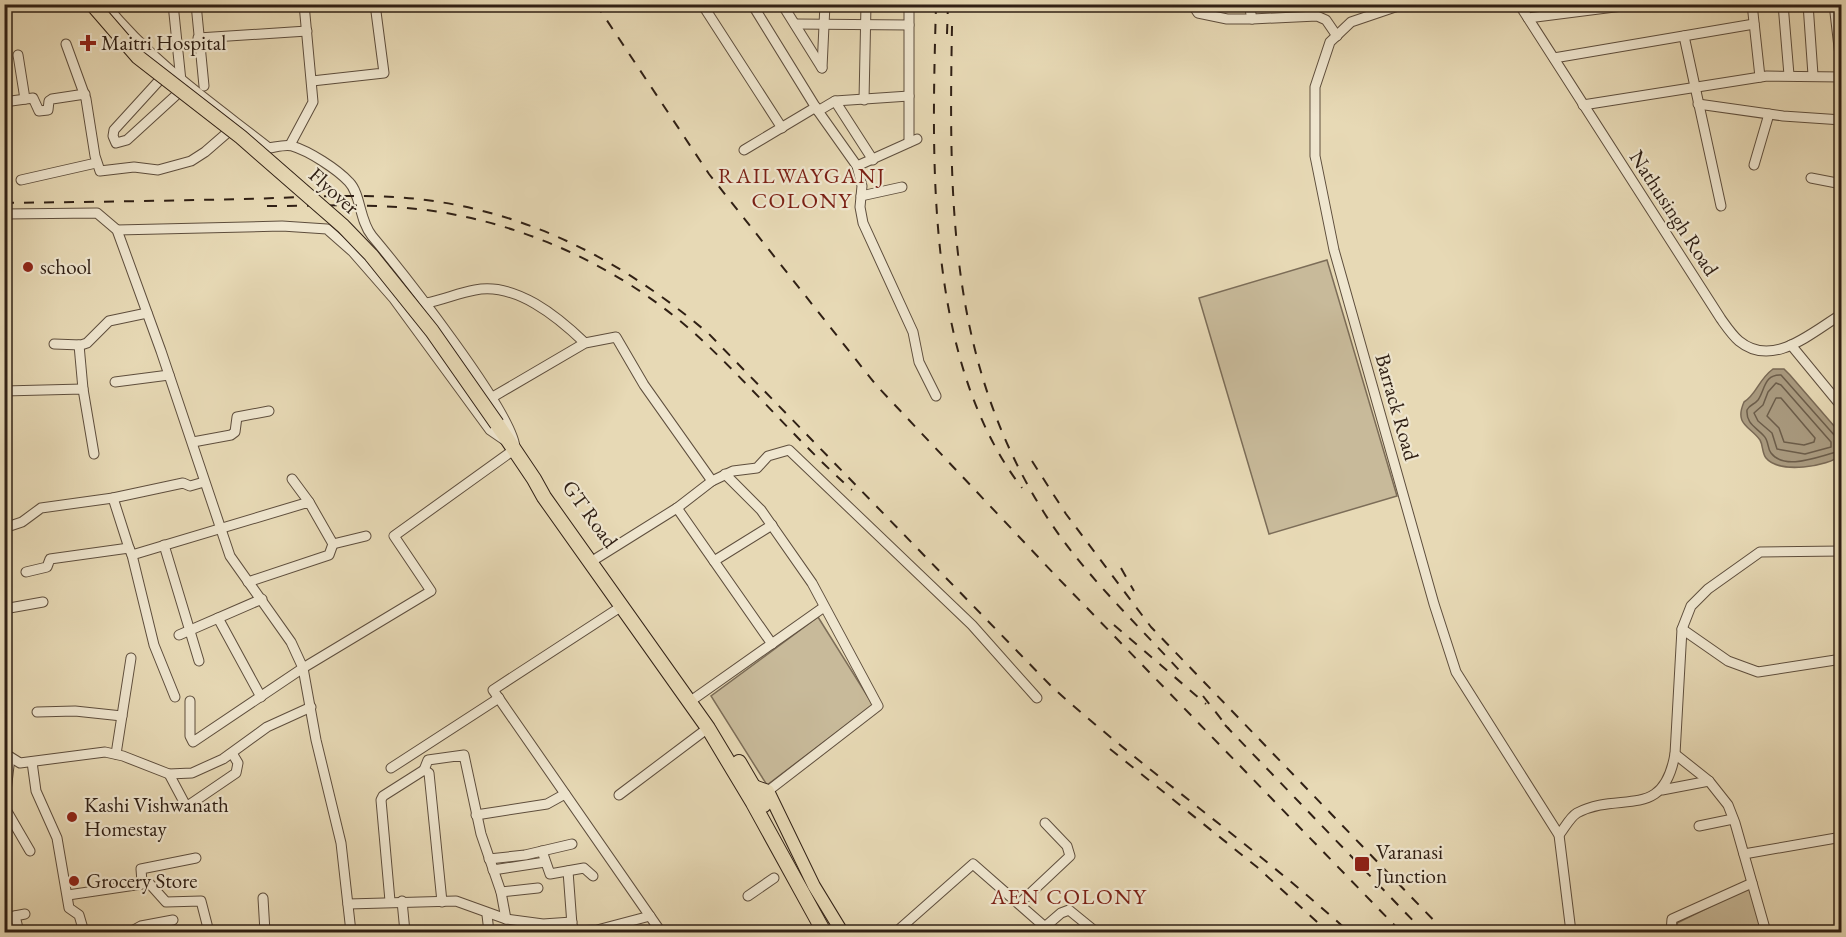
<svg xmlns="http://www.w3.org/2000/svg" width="1846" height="937" font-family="'EB Garamond',serif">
<rect width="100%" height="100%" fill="#e7d9b5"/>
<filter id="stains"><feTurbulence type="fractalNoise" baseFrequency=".00333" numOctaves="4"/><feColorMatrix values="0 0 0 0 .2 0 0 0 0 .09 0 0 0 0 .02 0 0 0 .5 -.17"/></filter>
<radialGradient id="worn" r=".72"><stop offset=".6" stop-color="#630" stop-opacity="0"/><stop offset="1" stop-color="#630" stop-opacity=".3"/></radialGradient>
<g fill="#c8ba9a" stroke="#7c6d58" stroke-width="1.5">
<path d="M1327,260l70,236 -128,38 -70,-236z"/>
<path d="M818,617l55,88 -106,80 -56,-89z"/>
<path d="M1750,887l14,45h-85l-2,-9z"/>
</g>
<path fill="#a99a7f" stroke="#796955" stroke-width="1.5" d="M1773,369h11l6,6 51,59v21c-13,12 -62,19 -75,3 -4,-5 -3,-13 -6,-18 -10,-14 -26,-15 -16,-38 13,-8 14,-22 29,-33z"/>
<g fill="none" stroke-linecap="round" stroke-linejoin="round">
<g stroke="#6c5d4a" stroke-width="1.5">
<path d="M1776,383l5,2 50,57v5l-26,7 -28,-5 -5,-16 -14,-12 -4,-8 9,-8 5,-13z"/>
<path d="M1776,398h5l34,40 -1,4 -10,3 -20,-3 -5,-14 -12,-12z"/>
<path d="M1842,438l-7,-2 -54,-61c-17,-1 -16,15 -23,25 -4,5 -8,4 -11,10 -1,14 9,17 17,26 5,5 3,12 7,17 15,20 54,0 71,-2"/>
</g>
<defs>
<g id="minor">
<path d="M105,4c49,60 104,97 164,144 7,-1 17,-4 23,-2 17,5 45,23 57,36 12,12 10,38 23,54 26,31 145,181 143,213l-121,87 37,55 -128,77 -110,74 -3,-6v-35"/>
<path d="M173,4l8,77"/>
<path d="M196,4l8,82"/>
<path d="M702,4l80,124"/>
<path d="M752,4l66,107 39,55 5,20 -2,21 3,16 50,109 6,30 17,34"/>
<path d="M782,4l40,64"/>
<path d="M1192,4l6,9 29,6h25l65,-3 9,4 11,16"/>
<path d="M1249,4l3,15"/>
<path d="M1404,4l-53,18 -21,20 -15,45v69l19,94 100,354 22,68 103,163 12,97"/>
<path d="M1519,4l202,315c5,7 11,16 18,22 34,28 73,-9 103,-27"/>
<path d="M1752,4l8,73"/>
<path d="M1783,4l6,71"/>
<path d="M1808,4l5,71"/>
<path d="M1834,4l8,69"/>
<path d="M1528,18l110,-14"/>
<path d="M795,24l114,1"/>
<path d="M1684,36l37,170"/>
<path d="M198,38l109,-7"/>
<path d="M66,44l20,55 9,57 5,15 34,-4 24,3 33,-9 14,-9 30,-26"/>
<path d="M18,55l7,44"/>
<path d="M1554,58l200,-34"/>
<path d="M822,68l3,-64"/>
<path d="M166,73l-52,57 -1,6 3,7 11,-3 58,-53"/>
<path d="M312,81l72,-8 -9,-69"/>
<path d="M864,100l2,-96"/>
<path d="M835,101l38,59"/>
<path d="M4,102l29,-4 6,13 9,-1 1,-9 3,-2 33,-5"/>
<path d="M1698,104l85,12 59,4"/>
<path d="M1583,105l184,-29 75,1"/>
<path d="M818,111l17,-10 74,-5"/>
<path d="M909,142v-138"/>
<path d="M290,145l23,-43 -9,-98"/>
<path d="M744,150l72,-43"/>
<path d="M1754,165l15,-51"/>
<path d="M857,166l60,-27"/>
<path d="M1811,178l31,6"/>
<path d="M21,180l75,-17"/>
<path d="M861,196l41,-9"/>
<path d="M4,214l93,-1 20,17 44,121 69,205 61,86 12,26 13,72 25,103 10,89"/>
<path d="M117,230l165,-4 45,3 25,22 42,48 96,131 16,11"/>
<path d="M426,303c17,-3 32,-10 49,-13 41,-8 83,27 110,53"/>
<path d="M54,344l27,1 6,-2 22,-22 38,-8"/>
<path d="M79,345l4,44"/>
<path d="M1791,345l51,62"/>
<path d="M115,382l54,-7"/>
<path d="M4,391l79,-2 11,65"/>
<path d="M491,398l94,-55 31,-6 28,48 68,96 -35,27 -80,50"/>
<path d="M193,442l38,-7 4,-3 2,-15 32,-6"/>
<path d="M725,474l36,36 51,73 66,123 -110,85"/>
<path d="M292,479l17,23"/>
<path d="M712,481l21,-10 24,-3 11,-12 21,-6 183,175 65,73"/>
<path d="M677,508l95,136"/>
<path d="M4,528l18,-6 19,-14 72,-10"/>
<path d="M164,545l35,116"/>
<path d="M129,548l-16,-50 70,-15 7,3 14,-4"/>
<path d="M132,555l22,90 21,52"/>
<path d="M714,561l58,-36"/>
<path d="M26,572l21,-5 3,-8 79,-11 3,7 177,-53 24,42 33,-8"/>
<path d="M248,582l81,-27 4,-11"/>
<path d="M622,606l-129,84 168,242"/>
<path d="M4,609l39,-7"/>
<path d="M218,618l43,79"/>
<path d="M1682,629l9,-23 17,-17 52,-37 82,-1"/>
<path d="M179,635l83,-36"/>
<path d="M695,698l129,-91"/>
<path d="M37,712l38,-1 47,5"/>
<path d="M4,753l16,10 85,-11 18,4 46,18 23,-1 31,-14 44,-32 44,-20"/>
<path d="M116,754l15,-96"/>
<path d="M1675,754l34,27 19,24 7,18 31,109"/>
<path d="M32,762l4,29 21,47 12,70 10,7 5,17"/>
<path d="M391,768l108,-70"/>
<path d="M424,770l4,-10 36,-5 17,79 20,58 5,27"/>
<path d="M169,774l16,30 4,1 47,-32 2,-10 -6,-10"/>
<path d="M1662,790l47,-9"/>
<path d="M619,795l89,-67"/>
<path d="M5,808l25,43"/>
<path d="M4,809l6,-52"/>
<path d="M476,815l71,-11 18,-10"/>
<path d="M1699,826l34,-7"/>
<path d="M1559,835c5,-6 11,-18 18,-22 44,-23 86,9 98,-59l7,-125 46,32 30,11 84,-13"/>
<path d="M542,851l8,23 34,-6 9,8"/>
<path d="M1744,854l98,-17"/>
<path d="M489,859l36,-4 47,-11"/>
<path d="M493,870l52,-8"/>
<path d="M568,871l4,54 3,6 22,-1 53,-14"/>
<path d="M142,882l-1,-13 55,-11"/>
<path d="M501,892l37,-4"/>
<path d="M68,895l81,-12 17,19 35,-1 8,31"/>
<path d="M748,896l26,-18"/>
<path d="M263,898l2,34"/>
<path d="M390,901l-9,-101 2,-4 41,-26 5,3 13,129"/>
<path d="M402,901l3,31"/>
<path d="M1020,903l50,-47 -3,-10 -22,-23"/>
<path d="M348,904l108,-3 50,18 37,5 29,-2"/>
<path d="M487,915l2,17"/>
<path d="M15,916l4,16"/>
<path d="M4,918l21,-4"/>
<path d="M130,932l11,-6 32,-6"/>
<path d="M896,932l77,-68 72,63"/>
<path d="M1039,932l22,-19 8,-3 27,22"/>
<path d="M1671,932l1,-13 80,-36"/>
</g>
<path id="major" d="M754,786l14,5 46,95 28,46"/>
<g id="highway">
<path d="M497,424l37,55 10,18 164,231 45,75 71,129"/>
<path d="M739,762l25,43"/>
</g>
</defs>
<use href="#minor" stroke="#5e4e3d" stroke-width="11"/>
<use href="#major" stroke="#302015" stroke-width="14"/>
<use href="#highway" stroke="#302015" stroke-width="16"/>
<use href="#minor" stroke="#efe6cf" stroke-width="9"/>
<use href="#major" stroke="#e7d9b5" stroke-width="12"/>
<use href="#highway" stroke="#e7d9b5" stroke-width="14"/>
<g stroke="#302015" stroke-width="2" stroke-dasharray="10 10" stroke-linecap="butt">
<path d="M596,4l113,170 167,211 181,192 344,355"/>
<path d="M936,4c-4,154 -12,356 86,484"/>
<path d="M952,26c-3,172 -4,333 91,485 37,59 89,108 136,159"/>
<path d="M947,34l1,-30"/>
<path d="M4,203c79,-1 158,-2 236,-4 62,-1 125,-7 186,1 108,14 201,64 283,134l343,353c96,86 202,159 297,245"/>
<path d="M267,206c53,0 106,-3 159,4 102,13 204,62 278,132 51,48 96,102 148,148"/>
<path d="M1032,461l34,53 85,113 294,305"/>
<path d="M1121,568l13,23"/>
<path d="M1114,625l92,79"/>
<path d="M1203,696l26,33"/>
<path d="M1225,725l199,207"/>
<path d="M1110,749l147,118 71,65"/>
</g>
<defs>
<path id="highway-bridge" d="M92,4l46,53 103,80 102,89 28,29 61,76 65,93"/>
</defs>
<use href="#highway-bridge" stroke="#302015" stroke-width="16" stroke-linecap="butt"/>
<use href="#highway-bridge" stroke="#e7d9b5" stroke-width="14"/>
</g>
<g fill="#8f2418" stroke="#efe6cf" stroke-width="2">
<path d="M85 34h6v6h6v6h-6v6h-6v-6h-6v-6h6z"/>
<circle cx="28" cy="267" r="6"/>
<circle cx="72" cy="817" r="6"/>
<rect x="1354" y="856" width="16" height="16" rx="3"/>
<circle cx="74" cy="881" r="6"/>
</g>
<g text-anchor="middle" stroke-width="4.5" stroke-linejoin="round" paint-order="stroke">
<g font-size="21" fill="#302015" stroke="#efe6cf" text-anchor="start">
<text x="101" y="50">Maitri Hospital</text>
<text x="40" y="274">school</text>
<text x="84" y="812">Kashi Vishwanath<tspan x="84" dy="24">Homestay</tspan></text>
<text x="1376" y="859">Varanasi<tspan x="1376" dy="24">Junction</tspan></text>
<text x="86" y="888">Grocery Store</text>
</g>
<g font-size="21" fill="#302015" stroke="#efe6cf">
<text transform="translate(334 191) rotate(42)" y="7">Flyover</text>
<text transform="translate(1674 213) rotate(57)" y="7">Nathusingh Road</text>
<text transform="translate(1397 407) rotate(74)" y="7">Barrack Road</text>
<text transform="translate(590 514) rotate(54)" y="7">GT Road</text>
</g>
<g font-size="22" letter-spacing="1.5" fill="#7a1f14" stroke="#efe6cf">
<text x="802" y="183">RAILWAYGANJ<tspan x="802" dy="25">COLONY</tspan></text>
<text x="1069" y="904">AEN COLONY</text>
</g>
</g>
<rect width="1846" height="937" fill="none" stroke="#e7d9b5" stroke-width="24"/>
<rect x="6" y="6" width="1834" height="925" fill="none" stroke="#302015" stroke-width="3"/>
<rect x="12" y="12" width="1822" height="913" fill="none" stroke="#302015" stroke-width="1.5"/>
<rect width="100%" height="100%" filter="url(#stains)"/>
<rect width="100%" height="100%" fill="url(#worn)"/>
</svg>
